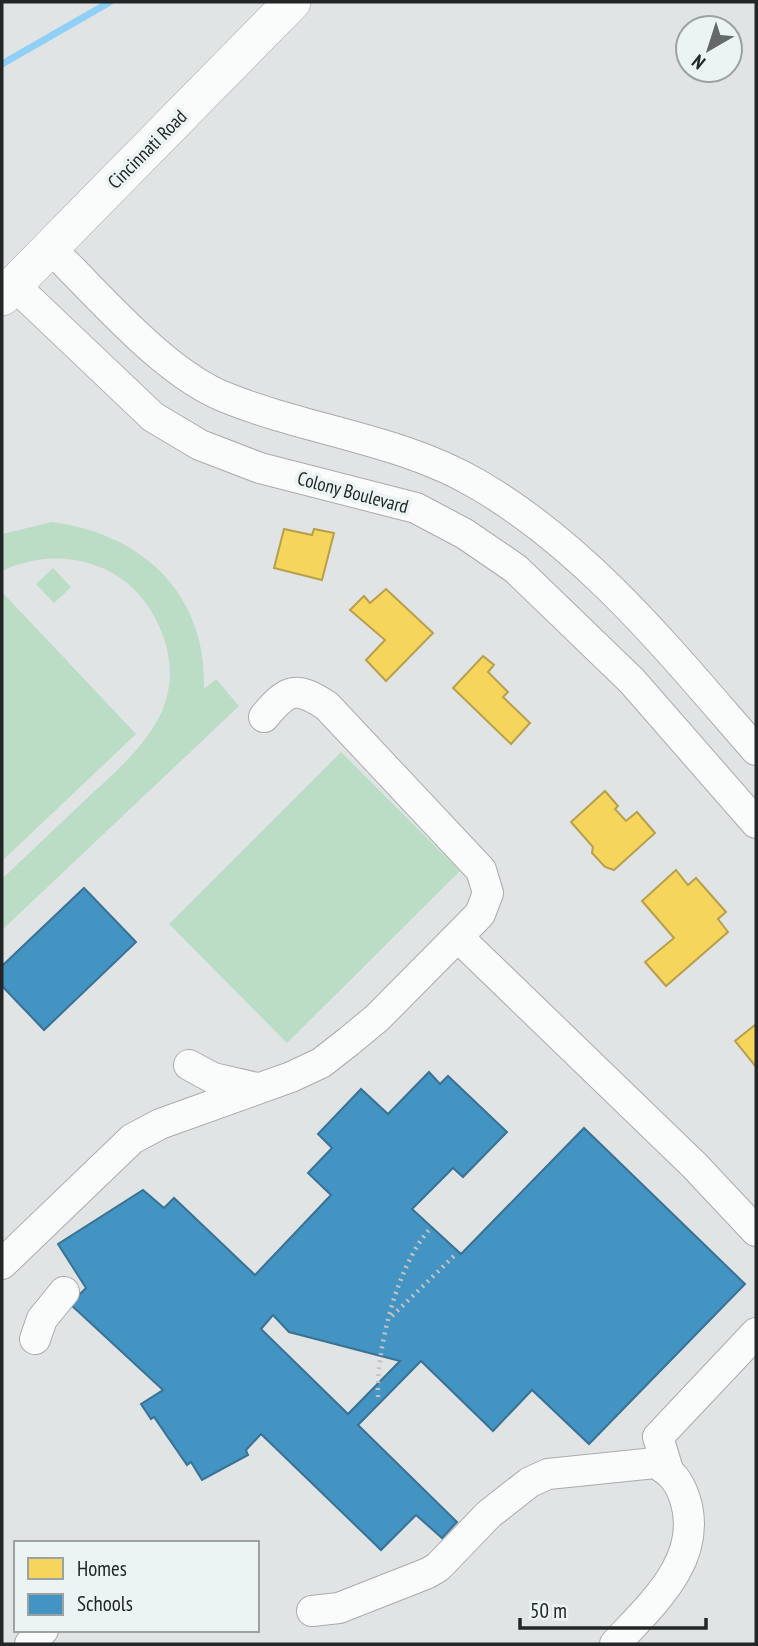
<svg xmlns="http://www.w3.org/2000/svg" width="758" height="1646" font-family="'PT Sans Narrow',sans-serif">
<rect width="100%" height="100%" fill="#e0e4e4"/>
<g fill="#bbddc6">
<path d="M52,522c91,12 155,72 152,167l12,-10 23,27 -237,224v-51c27,-26 54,-51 81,-77 49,-46 107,-90 80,-166 -8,-23 -23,-45 -44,-59 -36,-23 -79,-24 -117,-6v-37z"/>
<path d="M53,568l18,19 -17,16 -18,-19z"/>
<path d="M2,592l134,142 -134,127z"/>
<path d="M341,752l119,119 -173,172 -118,-119z"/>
</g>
<g fill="#f6d55c" stroke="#b7a04c" stroke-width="2">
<path d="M284,529l28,6 2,-6 20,4 -12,47 -48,-12z"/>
<path d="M386,589l47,44 -47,48 -20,-21 19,-20 -35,-30 14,-14 6,7z"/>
<path d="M483,656l11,9 -6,7 20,20 -5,5 27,26 -19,21 -58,-56z"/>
<path d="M605,791l13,15 -3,3 11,12 11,-9 18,21 -41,37 -9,-3 -13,-14 1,-6 -22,-25z"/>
<path d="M676,870l12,15 8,-7 30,34 -8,7 10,13 -62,54 -21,-24 29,-24 -32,-37z"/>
<path d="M756,1024v43l-21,-26z"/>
</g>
<g fill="#4393c3" stroke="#397294" stroke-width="2" fill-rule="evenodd">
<path d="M84,888l52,54 -92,88 -42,-44v-20z"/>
<path d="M429,1072l11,12 8,-8 59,56 -44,45 -10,-9 -41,41 49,45 123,-126 161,156 -156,160 -57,-54 -39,41 -72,-70 -63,64 99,97 -15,16 -26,-23 -35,35 -120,-116 -15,16 2,5 -46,25 -11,-18 -4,3 -33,-48 -3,2 -10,-15 22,-14 -93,-86 16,-16 -28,-44 85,-54 21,18 10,-10 81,77 76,-80 -23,-22 24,-25 -14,-14 43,-45 27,25zM273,1315l16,17 111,29 -52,53 -87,-85z"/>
</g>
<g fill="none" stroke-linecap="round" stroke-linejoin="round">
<path stroke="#91d0f6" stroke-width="7" d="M2,64l108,-62"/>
<defs>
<g id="minor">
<path d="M50,248c49,47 114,126 177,150 82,33 173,41 250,86 112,65 195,170 279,266"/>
<path d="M14,285l139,132 47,28 60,23 156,40 49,26 51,35 116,112 124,142"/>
<path d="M458,937l237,229 61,65"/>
<path d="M189,1065l24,13 44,10"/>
<path d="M2,1264l130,-125 28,-15 131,-47 30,-14 27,-21 29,-24 103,-104 8,-21 -7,-23 -154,-164c-31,-21 -40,-17 -63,11"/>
<path d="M35,1339l7,-20 22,-27"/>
<path d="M668,1470l-10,-33 98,-104"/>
<path d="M312,1611l27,-3 89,-35 10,-6 51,-53 41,-32 18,-8 107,-11c17,9 24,18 30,36 19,60 -33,105 -70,145"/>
<path d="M30,1644l13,-14"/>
</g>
<path id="major" d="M2,297l290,-295"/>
</defs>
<use href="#minor" stroke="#a9acac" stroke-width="32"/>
<use href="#major" stroke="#a9acac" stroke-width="38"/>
<g stroke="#c3c3c3" stroke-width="4.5" stroke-dasharray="2 5" stroke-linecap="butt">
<path d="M392,1316l62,-60"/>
<path d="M378,1397c-2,-47 19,-131 51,-167"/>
</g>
<use href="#minor" stroke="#fafbfb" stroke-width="30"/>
<use href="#major" stroke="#fafbfb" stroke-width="37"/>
</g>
<g text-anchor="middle" stroke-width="7" stroke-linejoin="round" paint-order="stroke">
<g font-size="19" fill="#232626" stroke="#ecf4f3">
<text transform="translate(147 149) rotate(-45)" y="7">Cincinnati Road</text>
<text transform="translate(353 492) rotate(15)" y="7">Colony Boulevard</text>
</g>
</g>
<rect width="758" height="1646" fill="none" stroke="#232626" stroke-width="7"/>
<rect x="14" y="1541" width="245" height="91" fill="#ecf4f3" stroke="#9ca2a1" stroke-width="2"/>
<rect x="28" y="1558" width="35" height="21" fill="#f6d55c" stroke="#9ca2a1" stroke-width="2"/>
<text x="77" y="1576" font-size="21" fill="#232626">Homes</text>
<rect x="28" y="1594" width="35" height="21" fill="#4393c3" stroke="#9ca2a1" stroke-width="2"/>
<text x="77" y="1611" font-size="21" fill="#232626">Schools</text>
<g transform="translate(709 49) rotate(219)"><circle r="33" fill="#ecf4f3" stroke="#9ca2a1" stroke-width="2"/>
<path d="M0-5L12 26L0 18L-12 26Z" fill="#656868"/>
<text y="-10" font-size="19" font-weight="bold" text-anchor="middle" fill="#232626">N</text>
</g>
<path d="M520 1618v10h186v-10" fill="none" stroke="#232626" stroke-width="3.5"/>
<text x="530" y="1618" font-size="21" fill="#232626" stroke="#ecf4f3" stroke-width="5" paint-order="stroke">50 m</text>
</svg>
